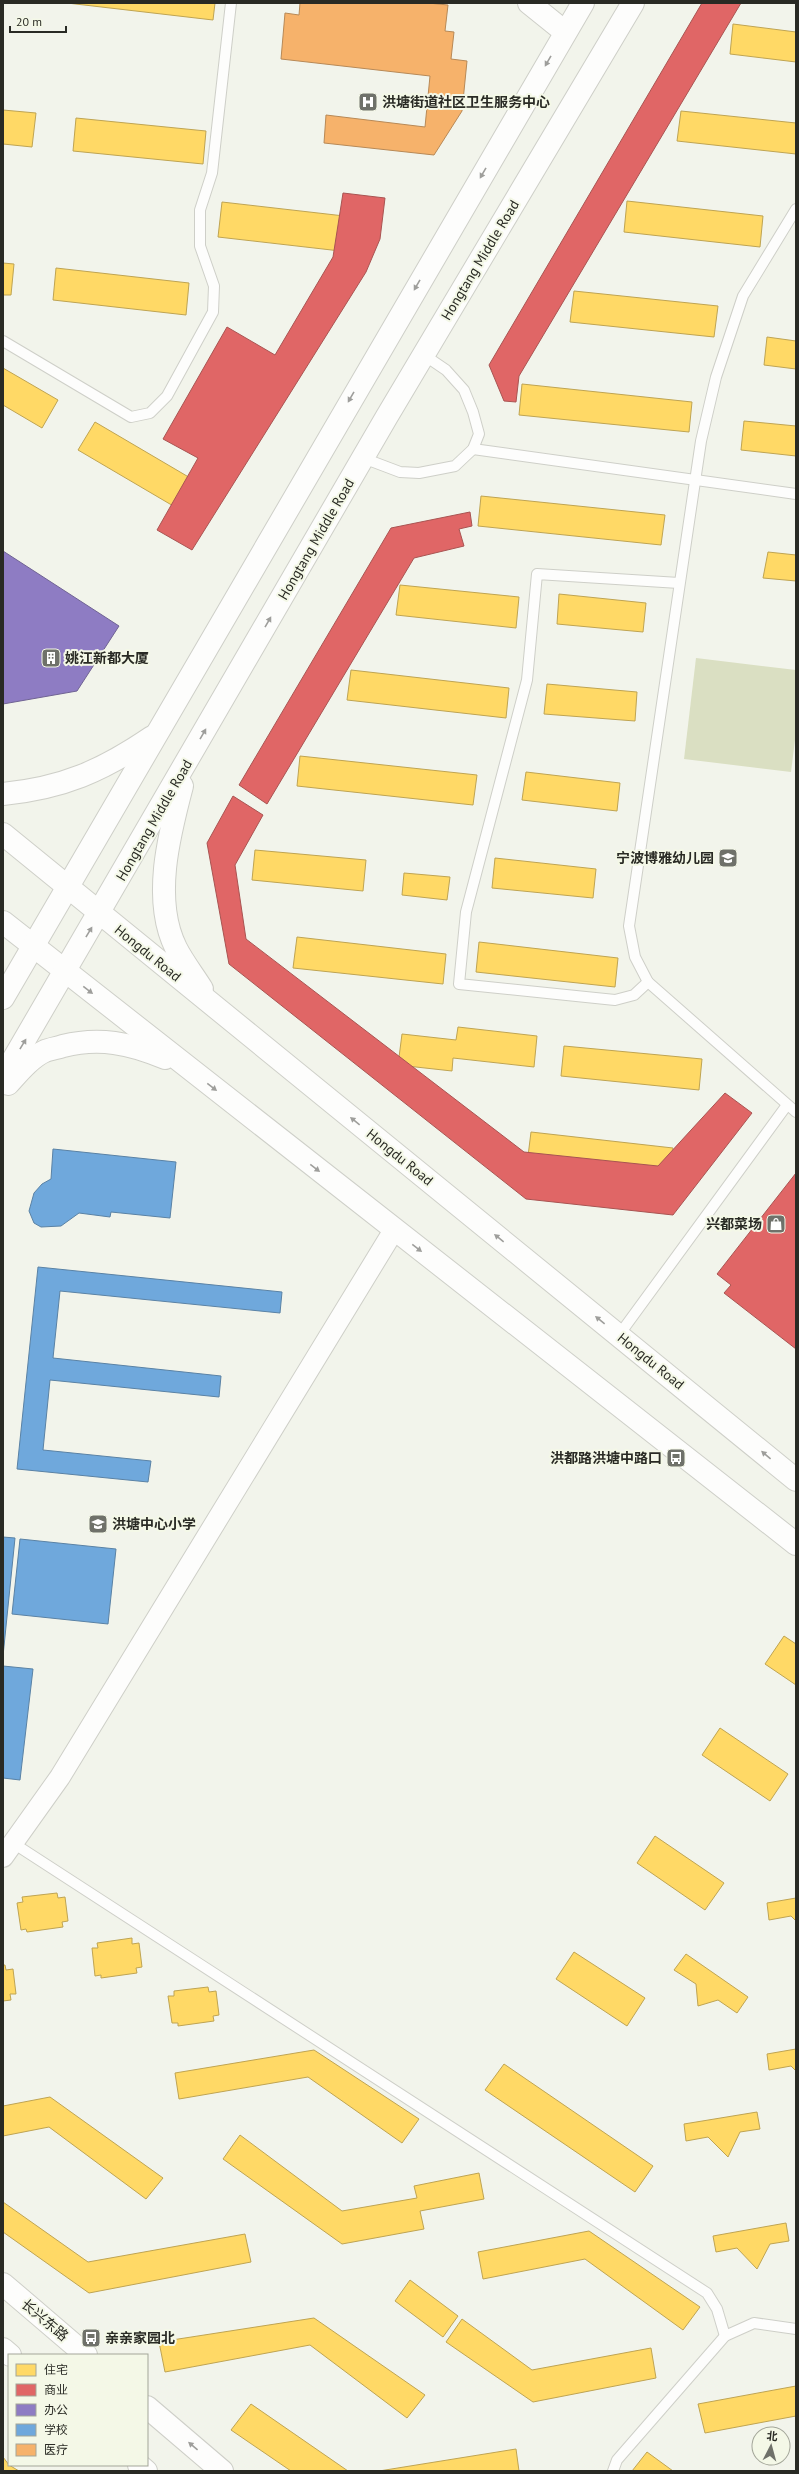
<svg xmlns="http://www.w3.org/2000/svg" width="799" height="2474" font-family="'PT Sans','Noto Sans SC',sans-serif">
<rect width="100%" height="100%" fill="#f2f4eb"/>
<path fill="#dadfc2" d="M696,658l100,12v62l-5,40 -107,-13z"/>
<g fill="#ffd966" stroke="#bfa452">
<path d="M67,3h148l-2,17z"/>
<path d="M733,24l63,8v30l-66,-8z"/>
<path d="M3,110l33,3 -4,34 -29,-3z"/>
<path d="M681,111l115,12v31l-119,-13z"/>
<path d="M76,118l130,13 -3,33 -130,-13z"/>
<path d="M627,201l136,15 -3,31 -136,-15z"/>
<path d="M222,202l131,15 -4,35 -131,-15z"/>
<path d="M3,263l11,1 -3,31h-8z"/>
<path d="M56,268l133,15 -3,32 -133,-15z"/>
<path d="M574,291l144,15 -4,31 -144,-15z"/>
<path d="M226,331l57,32 -16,27 -57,-32z"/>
<path d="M767,337l29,4v28l-32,-4z"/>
<path d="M3,368l55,32 -16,28 -39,-23z"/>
<path d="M522,384l170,18 -3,30 -170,-17z"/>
<path d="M744,421l52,5v30l-55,-6z"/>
<path d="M95,422l114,67 -17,28 -114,-67z"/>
<path d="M481,496l184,19 -4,30 -183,-19z"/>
<path d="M768,552l28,3v26l-33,-3z"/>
<path d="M400,585l119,12 -3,31 -120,-13z"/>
<path d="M559,594l87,9 -3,29 -86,-8z"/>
<path d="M351,670l158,18 -3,30 -159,-18z"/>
<path d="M547,684l90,8 -2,29 -91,-7z"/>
<path d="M300,756l177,19 -4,30 -176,-19z"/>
<path d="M526,772l94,11 -3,28 -95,-11z"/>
<path d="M255,850l111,10 -3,31 -111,-11z"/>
<path d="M495,858l101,11 -3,29 -101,-10z"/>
<path d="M404,873l46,4 -3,23 -45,-5z"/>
<path d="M297,937l149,17 -3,30 -150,-16z"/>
<path d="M479,942l139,16 -3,29 -139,-15z"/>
<path d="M458,1027l79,9 -3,31 -81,-9 -1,13 -54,-6 4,-31 54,6z"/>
<path d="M564,1046l138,13 -3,31 -138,-14z"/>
<path d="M531,1132l142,16 -4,32 -142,-16z"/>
<path d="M784,1636l12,8v41l-31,-21z"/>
<path d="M720,1728l68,46 -18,27 -68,-46z"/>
<path d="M655,1836l69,47 -19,27 -68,-47z"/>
<path d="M57,1893l1,5 7,-1 3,24 -6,1 1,5 -36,5 -1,-3 -5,1 -4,-27 6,-1 -1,-5z"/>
<path d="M796,1898v23l-5,-5 -22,4 -2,-17z"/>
<path d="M132,1938v6l7,-1 3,24 -6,1 1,5 -36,5v-3l-6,1 -3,-28h6l-1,-5z"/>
<path d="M574,1952l71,46 -18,28 -71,-47z"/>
<path d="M686,1954l62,43 -11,16 -19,-13 -20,6 -2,-22 -22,-14z"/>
<path d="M3,1965h2l1,5 7,-1 3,25h-6l1,6 -8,1z"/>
<path d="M208,1987l1,5 7,-1 3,24 -6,1 1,5 -36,5v-3h-6l-4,-27h6v-5z"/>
<path d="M796,2049v22l-5,-5 -22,4 -2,-16z"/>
<path d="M314,2050l105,69 -17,24 -94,-66 -129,22 -4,-26z"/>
<path d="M504,2064l149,102 -18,26 -150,-102z"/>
<path d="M50,2097l113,81 -17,21 -97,-72 -46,9v-30z"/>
<path d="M757,2112l3,17 -20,3 -12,25 -20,-20 -22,4 -2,-17z"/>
<path d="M240,2135l102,76 75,-13 -3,-12 65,-13 5,26 -64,12 4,18 -82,15 -119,-85z"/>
<path d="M3,2202l85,60 157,-28 6,28 -162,31 -86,-61z"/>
<path d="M786,2223l3,18 -19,3 -13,25 -20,-21 -21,4 -3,-16z"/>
<path d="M589,2231l111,76 -17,23 -98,-71 -102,20 -5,-27z"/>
<path d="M410,2280l48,36 -15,21 -48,-36z"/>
<path d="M314,2318l111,77 -18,23 -97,-73 -145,27 -6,-30z"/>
<path d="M462,2319l70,51 119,-22 5,30 -123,24 -87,-60z"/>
<path d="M796,2386v30l-91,17 -7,-29z"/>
<path d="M251,2404l97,67h-57l-60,-41z"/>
<path d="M516,2449l3,22h-140z"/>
<path d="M647,2452l26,19h-41z"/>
<path d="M3,2457l6,8 10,6h-16z"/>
</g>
<g fill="#e06666" stroke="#a95452">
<path d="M702,3h39l-222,373 -3,26 -12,-1 -15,-36z"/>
<path d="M343,193l42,5 -5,41 -14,33 -174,278 -35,-20 41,-72 -35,-19 64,-112 48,28 58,-98z"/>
<path d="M470,512l2,14 -13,3 5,17 -50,12 -147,246 -28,-19 152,-257z"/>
<path d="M233,796l30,19 -28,50 11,74 278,213 134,14 67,-73 27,20 -79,102 -147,-16 -297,-235 -22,-121z"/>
<path d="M796,1173v176l-72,-56 7,-8 -14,-11z"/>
</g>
<path fill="#8e7cc3" stroke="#706393" d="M3,551l116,75 -42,65 -74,13z"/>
<g fill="#6fa8dc" stroke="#5a82a5">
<path d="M53,1149l123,13 -6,56 -59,-6 -1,5 -31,-4 -18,13 -20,1 -7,-4 -5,-12 5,-18 8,-9 9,-5z"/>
<path d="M38,1267l244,25 -2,21 -220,-22 -7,67 168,18 -2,21 -169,-17 -7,70 108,11 -3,21 -131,-13z"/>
<path d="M3,1537l12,1 -12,118z"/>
<path d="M20,1539l96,10 -8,75 -96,-10z"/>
<path d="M3,1666l30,3 -13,111 -17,-2z"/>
</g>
<path fill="#f6b26b" stroke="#b88956" d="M300,3h128l20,2 -3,26 9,1 -3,27 16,2 -5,50 -28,44 -110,-12 2,-28 99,12 5,-51 -149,-17 4,-46 14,2z"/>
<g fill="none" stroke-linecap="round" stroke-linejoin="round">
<defs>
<g id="lane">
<path d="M796,209l-53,87 -27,81 -15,64 -72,485 6,31 13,25 148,130"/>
<path d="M3,341l128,76 19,-4 17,-17 46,-84 1,-26 -14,-40v-36l12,-37 19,-170"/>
<path d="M473,449l323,45"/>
<path d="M363,458l37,14 19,1 36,-7 18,-17 6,-15 -6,-22 -9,-22 -18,-20 -22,-15"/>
<path d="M648,982l-14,13 -19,5 -156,-16 7,-72 61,-232 10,-106 142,9"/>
<path d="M619,1335l168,-230"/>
<path d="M13,1843l694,450 10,16 8,27"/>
<path d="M613,2471l4,-11 108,-124 29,-13 42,6"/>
</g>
<path id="street" d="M3,1857l57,-80 334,-547"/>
<g id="secondary">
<path d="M529,3l36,29"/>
<path d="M182,786c-13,49 -30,114 -6,162 7,14 18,28 26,41"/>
<path d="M3,794c60,-6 99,-23 149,-57"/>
<path d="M3,834l793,646"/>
<path d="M3,922l793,622"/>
<path d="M3,998l580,-995"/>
<path d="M3,1077l383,-659 247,-415"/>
<path d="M8,1084c10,-11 22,-26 37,-33 5,-2 12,-3 18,-5 36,-9 67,-3 102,12"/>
<path d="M3,2284l83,71"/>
<path d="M3,2349l7,6"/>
<path d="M147,2407l75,64"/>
<path d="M139,2465l7,6"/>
</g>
</defs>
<use href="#lane" stroke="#cecfc8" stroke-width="12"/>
<use href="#street" stroke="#cecfc8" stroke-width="22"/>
<use href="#secondary" stroke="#cecfc8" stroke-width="24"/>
<use href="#lane" stroke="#fdfdfc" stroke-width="10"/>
<use href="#street" stroke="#fdfdfc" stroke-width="20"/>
<use href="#secondary" stroke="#fdfdfc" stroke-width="22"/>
</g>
<defs><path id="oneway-solid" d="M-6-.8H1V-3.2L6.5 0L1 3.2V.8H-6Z"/></defs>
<g fill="#9e9e9b">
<use href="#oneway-solid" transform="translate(548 61) rotate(120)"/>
<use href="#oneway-solid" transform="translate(483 173) rotate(120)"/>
<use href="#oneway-solid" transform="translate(417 285) rotate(120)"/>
<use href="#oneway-solid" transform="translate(351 397) rotate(120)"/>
<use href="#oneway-solid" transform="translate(268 622) rotate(-60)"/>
<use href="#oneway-solid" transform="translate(203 734) rotate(-60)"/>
<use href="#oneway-solid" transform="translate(89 932) rotate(-59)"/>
<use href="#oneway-solid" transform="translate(88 990) rotate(38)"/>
<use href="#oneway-solid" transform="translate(23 1044) rotate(-59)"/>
<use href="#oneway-solid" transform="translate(212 1087) rotate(38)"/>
<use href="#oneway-solid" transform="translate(355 1121) rotate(-141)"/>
<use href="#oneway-solid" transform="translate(315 1168) rotate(38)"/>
<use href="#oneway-solid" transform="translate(499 1238) rotate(-141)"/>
<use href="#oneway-solid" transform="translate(417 1248) rotate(38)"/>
<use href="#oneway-solid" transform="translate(600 1320) rotate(-141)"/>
<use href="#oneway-solid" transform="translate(766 1455) rotate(-140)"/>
<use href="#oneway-solid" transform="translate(193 2446) rotate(-140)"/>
</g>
<defs>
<symbol id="hospital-square" viewBox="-11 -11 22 22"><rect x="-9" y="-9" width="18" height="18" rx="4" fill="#6f716a" stroke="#f4f8e7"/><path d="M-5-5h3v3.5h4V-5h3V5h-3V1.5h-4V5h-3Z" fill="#fff"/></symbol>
<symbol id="building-square" viewBox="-11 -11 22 22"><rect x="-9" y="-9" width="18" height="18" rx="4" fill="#6f716a" stroke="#f4f8e7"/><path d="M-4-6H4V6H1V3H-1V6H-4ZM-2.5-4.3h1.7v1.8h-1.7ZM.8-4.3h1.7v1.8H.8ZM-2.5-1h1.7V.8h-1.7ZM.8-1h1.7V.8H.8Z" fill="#fff"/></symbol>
<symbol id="school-square" viewBox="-11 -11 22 22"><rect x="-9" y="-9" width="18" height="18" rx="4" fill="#6f716a" stroke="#f4f8e7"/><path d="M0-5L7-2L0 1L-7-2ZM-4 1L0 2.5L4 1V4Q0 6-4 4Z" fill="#fff"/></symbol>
<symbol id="shop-square" viewBox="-11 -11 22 22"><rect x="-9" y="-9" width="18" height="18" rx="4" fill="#6f716a" stroke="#f4f8e7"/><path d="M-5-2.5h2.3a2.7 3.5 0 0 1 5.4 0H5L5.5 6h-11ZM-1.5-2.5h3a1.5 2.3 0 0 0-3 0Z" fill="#fff"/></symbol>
<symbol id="bus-square" viewBox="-11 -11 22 22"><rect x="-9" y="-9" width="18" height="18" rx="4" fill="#6f716a" stroke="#f4f8e7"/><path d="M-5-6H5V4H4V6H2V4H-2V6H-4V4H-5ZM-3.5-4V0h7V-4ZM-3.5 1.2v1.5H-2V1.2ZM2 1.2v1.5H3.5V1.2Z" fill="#fff"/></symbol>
</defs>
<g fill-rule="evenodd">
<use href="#hospital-square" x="357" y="91" width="22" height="22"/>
<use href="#building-square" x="40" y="647" width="22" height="22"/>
<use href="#school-square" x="717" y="847" width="22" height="22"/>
<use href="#shop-square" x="765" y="1213" width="22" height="22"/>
<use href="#bus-square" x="665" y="1447" width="22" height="22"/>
<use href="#school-square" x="87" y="1513" width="22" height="22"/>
<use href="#bus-square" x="80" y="2327" width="22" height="22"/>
</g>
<g text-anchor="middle" stroke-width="4" stroke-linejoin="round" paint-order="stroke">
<g font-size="14" font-weight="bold" fill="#292a24" stroke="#f4f8e7" text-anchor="start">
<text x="382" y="107">洪塘街道社区卫生服务中心</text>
<text x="65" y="663">姚江新都大厦</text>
<text x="714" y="863" text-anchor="end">宁波博雅幼儿园</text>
<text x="762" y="1229" text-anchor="end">兴都菜场</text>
<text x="662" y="1463" text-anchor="end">洪都路洪塘中路口</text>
<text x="112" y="1529">洪塘中心小学</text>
<text x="105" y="2343">亲亲家园北</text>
</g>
<g font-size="14" fill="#292a24" stroke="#f4f8e7">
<text transform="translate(480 260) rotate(-59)" y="5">Hongtang Middle Road</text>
<text transform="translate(316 539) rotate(-60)" y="5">Hongtang Middle Road</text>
<text transform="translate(154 820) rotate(-60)" y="5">Hongtang Middle Road</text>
<text transform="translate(148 953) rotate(39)" y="5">Hongdu Road</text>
<text transform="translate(400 1157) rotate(39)" y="5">Hongdu Road</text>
<text transform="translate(651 1361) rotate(39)" y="5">Hongdu Road</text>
<text transform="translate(45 2320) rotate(40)" y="5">长兴东路</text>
</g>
</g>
<rect width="799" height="2474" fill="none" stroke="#292a24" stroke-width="8"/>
<rect x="8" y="2354" width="140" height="112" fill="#f4f8e7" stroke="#a3a699"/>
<rect x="16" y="2364" width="20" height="12" fill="#ffd966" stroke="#a3a699"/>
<text x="44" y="2374" font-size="12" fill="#292a24">住宅</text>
<rect x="16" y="2384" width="20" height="12" fill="#e06666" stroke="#a3a699"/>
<text x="44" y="2394" font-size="12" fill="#292a24">商业</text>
<rect x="16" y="2404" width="20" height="12" fill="#8e7cc3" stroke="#a3a699"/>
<text x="44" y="2414" font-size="12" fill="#292a24">办公</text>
<rect x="16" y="2424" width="20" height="12" fill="#6fa8dc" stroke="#a3a699"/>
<text x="44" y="2434" font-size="12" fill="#292a24">学校</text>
<rect x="16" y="2444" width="20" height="12" fill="#f6b26b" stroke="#a3a699"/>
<text x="44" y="2454" font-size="12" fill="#292a24">医疗</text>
<g transform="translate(771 2446) rotate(6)"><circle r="19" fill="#f4f8e7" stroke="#a3a699"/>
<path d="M0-3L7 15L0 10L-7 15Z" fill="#6f716a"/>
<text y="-6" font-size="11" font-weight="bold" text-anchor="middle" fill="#292a24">北</text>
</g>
<path d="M10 26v6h56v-6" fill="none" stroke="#292a24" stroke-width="2"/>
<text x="16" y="26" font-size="12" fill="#292a24" stroke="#f4f8e7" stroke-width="3" paint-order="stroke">20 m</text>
</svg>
